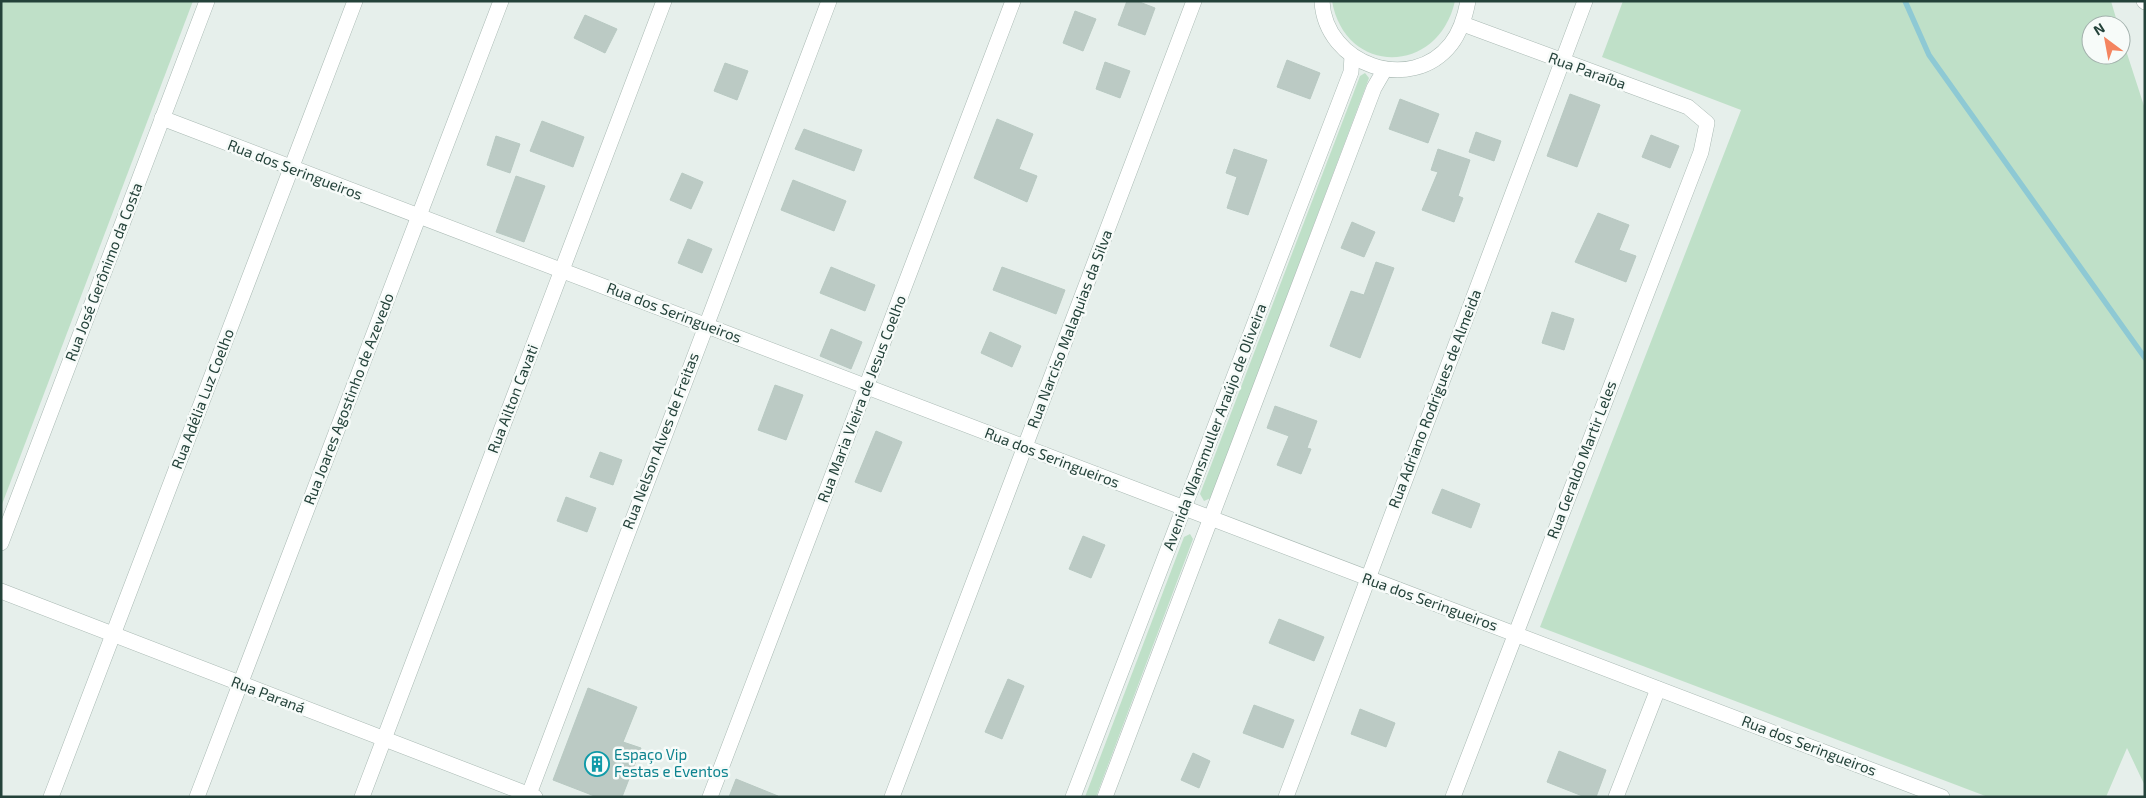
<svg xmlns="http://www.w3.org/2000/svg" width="2146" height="798" font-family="'Exo 2',sans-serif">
<rect width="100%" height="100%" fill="#e6efeb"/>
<g fill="#bfe0c8">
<path d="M1,1h192l-192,506z"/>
<path d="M1332,1h123c-17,75 -110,75 -123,0z"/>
<path d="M1623,1h488l7,24h-27v30h30v-20l24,74v677l-18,-38 -21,49h-118l-448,-170 201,-517 -139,-53z"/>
<path d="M1365,73l4,5 -158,420 -7,3 -4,-7 160,-418z"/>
<path d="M1190,534l3,5 -97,258h-11l99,-260z"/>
</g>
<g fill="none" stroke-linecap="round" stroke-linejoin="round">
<path stroke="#8ec9d4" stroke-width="5.5" d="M1905,1l24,54 216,303"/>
</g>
<g fill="#bbcac4" stroke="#b8c9c2">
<path d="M1127,1h10l18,7 -10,27 -27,-10z"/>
<path d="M1075,11l21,8 -13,32 -20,-8z"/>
<path d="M585,15l32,14 -12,24 -31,-15z"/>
<path d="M1287,60l33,13 -10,26 -33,-12z"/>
<path d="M1105,62l25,9 -10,27 -24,-9z"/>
<path d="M725,63l23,8 -11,29 -23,-9z"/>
<path d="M1570,94l30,11 -23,62 -30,-11z"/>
<path d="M1400,99l39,15 -11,29 -39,-14z"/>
<path d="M997,119l36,15 -14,35 18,7 -10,26 -53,-24z"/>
<path d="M542,121l42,16 -11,30 -43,-16z"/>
<path d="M804,129l58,21 -8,21 -59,-22z"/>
<path d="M1476,132l25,9 -7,20 -25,-9z"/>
<path d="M1651,135l28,11 -9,22 -28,-11z"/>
<path d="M496,136l24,8 -10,29 -23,-8z"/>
<path d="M1234,149l33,11 -19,55 -21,-7 10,-31 -11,-4z"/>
<path d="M1438,149l32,11 -12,36 5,2 -9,24 -32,-12 16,-38 -7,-2z"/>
<path d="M682,173l21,9 -12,27 -21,-9z"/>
<path d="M516,176l29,10 -21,56 -28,-10z"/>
<path d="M793,180l53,21 -12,30 -53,-21z"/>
<path d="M1598,213l31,12 -10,25 17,6 -10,26 -51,-20z"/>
<path d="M1352,222l23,10 -11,25 -23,-9z"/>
<path d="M688,239l24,10 -10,24 -24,-10z"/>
<path d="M1376,262l18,6 -34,90 -30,-12 21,-55 13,4z"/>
<path d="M831,267l44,18 -10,26 -45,-18z"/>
<path d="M1002,267l63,23 -9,24 -63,-24z"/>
<path d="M1552,312l22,7 -10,31 -22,-7z"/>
<path d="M831,329l31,13 -11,27 -31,-13z"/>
<path d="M990,332l31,14 -9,21 -31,-14z"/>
<path d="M775,385l28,10 -17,45 -28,-10z"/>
<path d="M1275,406l42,15 -10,27 4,1 -10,25 -24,-9 12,-29 -22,-8z"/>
<path d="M876,431l26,11 -21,50 -26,-10z"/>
<path d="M600,452l22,8 -9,25 -23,-8z"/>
<path d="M1442,489l38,15 -9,24 -39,-15z"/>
<path d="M566,497l30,11 -9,24 -30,-11z"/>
<path d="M1083,536l22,9 -14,33 -22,-9z"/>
<path d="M1279,619l45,18 -10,24 -45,-18z"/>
<path d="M1008,679l16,7 -22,53 -17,-7z"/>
<path d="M588,688l49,19 -14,35 18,6 -19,49h-25l-44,-17z"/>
<path d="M1254,705l40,15 -11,28 -40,-15z"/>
<path d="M1360,709l35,14 -9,24 -35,-13z"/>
<path d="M1559,751l47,19 -10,27h-11l-38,-15z"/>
<path d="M1193,753l17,8 -11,27 -18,-8z"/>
<path d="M736,779l42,17v1h-49z"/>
</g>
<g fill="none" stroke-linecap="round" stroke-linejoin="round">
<defs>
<g id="minor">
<path d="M2144,1l1,1"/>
<path d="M162,118l1780,679"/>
<path d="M1,543l206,-542"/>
<path d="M1,591l534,206"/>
<path d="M51,797l304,-796"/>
<path d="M197,797l304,-796"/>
<path d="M362,797l302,-796"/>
<path d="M528,797l301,-796"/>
<path d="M710,797l303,-796"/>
<path d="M892,797l302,-796"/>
<path d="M1286,797l299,-796"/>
<path d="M1453,797l248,-645 6,-29 -19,-16 -225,-83"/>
<path d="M1616,797l42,-108"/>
</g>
<g id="tertiary">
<path d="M1322,1c3,64 89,94 129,43 10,-13 14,-27 17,-43"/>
<path d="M1073,797l278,-725 1,-16"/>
<path d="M1105,797l269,-709 11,-19"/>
</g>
</defs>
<use href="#minor" stroke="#a8b8b2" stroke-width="16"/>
<use href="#tertiary" stroke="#a8b8b2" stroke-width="16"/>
<use href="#minor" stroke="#fff" stroke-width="15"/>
<use href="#tertiary" stroke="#fff" stroke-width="15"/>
</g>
<defs>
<symbol id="building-ring" viewBox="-11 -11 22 22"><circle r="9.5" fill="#f7fbf9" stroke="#0f9aa8" stroke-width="1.5"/><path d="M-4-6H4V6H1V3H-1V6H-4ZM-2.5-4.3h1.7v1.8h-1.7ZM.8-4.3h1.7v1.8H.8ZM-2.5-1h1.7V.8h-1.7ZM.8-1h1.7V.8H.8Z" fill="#0f9aa8"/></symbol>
</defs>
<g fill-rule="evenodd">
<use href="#building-ring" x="583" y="750" width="28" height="28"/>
</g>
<g text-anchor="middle" stroke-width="5" stroke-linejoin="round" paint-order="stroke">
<g font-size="15" fill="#24423a" stroke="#f7fbf9">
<text transform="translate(1587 71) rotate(20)" y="5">Rua Paraíba</text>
<text transform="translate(295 170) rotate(21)" y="5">Rua dos Seringueiros</text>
<text transform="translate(104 272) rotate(-69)" y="5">Rua José Gerônimo da Costa</text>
<text transform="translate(674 313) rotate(21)" y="5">Rua dos Seringueiros</text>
<text transform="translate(1070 329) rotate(-69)" y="5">Rua Narciso Malaquias da Silva</text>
<text transform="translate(203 399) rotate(-69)" y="5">Rua Adélia Luz Coelho</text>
<text transform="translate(349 399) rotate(-69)" y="5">Rua Joares Agostinho de Azevedo</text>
<text transform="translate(513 399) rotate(-69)" y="5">Rua Ailton Cavati</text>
<text transform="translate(862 399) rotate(-69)" y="5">Rua Maria Vieira de Jesus Coelho</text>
<text transform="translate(1435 399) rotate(-69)" y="5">Rua Adriano Rodrigues de Almeida</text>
<text transform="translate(1215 427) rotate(-69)" y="5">Avenida Wansmuller Araújo de Oliveira</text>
<text transform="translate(661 441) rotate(-69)" y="5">Rua Nelson Alves de Freitas</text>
<text transform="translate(1052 458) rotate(21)" y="5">Rua dos Seringueiros</text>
<text transform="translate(1582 460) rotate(-69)" y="5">Rua Geraldo Martir Leles</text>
<text transform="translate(1430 602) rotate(20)" y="5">Rua dos Seringueiros</text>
<text transform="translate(268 695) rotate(21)" y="5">Rua Paraná</text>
<text transform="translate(1809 746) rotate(21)" y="5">Rua dos Seringueiros</text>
</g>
<g font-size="15" fill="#0d838f" stroke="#f7fbf9" text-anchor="start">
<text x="614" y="760">Espaço Vip<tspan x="614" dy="17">Festas e Eventos</tspan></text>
</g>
</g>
<rect width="2146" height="798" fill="none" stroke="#24423a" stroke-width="5"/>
<g transform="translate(2106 40) rotate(328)"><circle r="24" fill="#f7fbf9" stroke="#a3b1ad"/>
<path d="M0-4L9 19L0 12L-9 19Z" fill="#f4845f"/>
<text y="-8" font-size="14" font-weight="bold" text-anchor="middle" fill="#24423a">N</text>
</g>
</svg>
